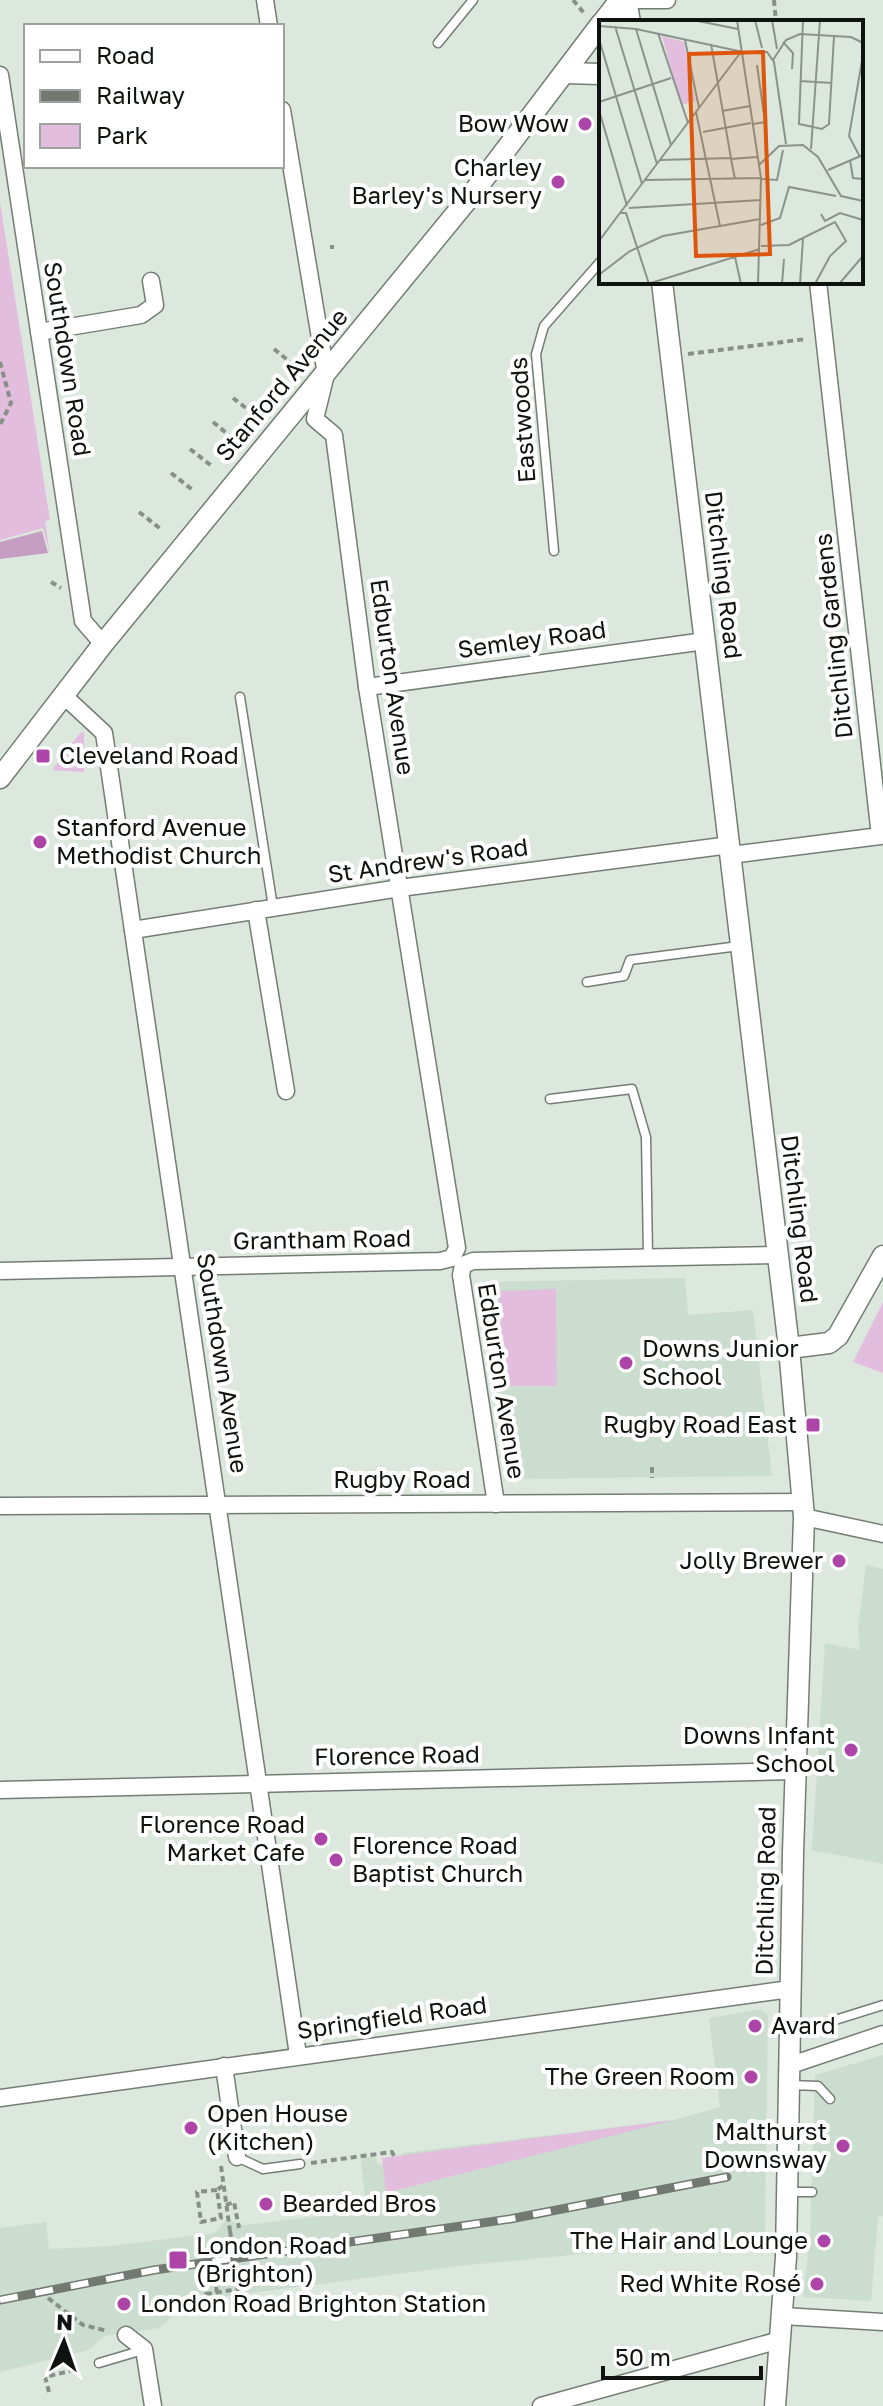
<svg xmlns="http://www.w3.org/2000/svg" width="883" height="2406" font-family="'Golos Text',sans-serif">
<rect width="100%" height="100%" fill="#dce8de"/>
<g fill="#cbddce">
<path d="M685,1278l3,37 65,-5 19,166 -261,3 -30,-197z"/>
<path d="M866,1565l17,4v295l-71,-14 13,-207 35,7 -2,-20z"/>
<path d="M761,2009l7,6 -3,221 -306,30 -269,35 -31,27 -54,8 -16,14 -89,22v-144l46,-6 3,27 62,-3 104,-13 11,-13 18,5 122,-14 -5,-51 4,-2 10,-2 3,9 25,-4 -1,-8 272,-33 46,-13 -11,-89z"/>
<path d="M883,2055v161l-5,1 -7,84 -68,-4 7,-61 5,-161z"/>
</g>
<g fill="#e2bdde">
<path d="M0,202l50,318 -5,1 5,34 -7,-27 -43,12z"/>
<path d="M84,732v40l-32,-2 28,-37z"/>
<path d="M556,1289l1,97h-57l-1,-95z"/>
<path d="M883,1302v71l-30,-11z"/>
<path d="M674,2120l-288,73 -4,-35z"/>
</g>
<path fill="#c79ec3" d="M42,531l6,22 -48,6v-17z"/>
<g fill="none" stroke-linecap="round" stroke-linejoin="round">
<defs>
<g id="service">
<path d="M438,43l35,-43"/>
<path d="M554,551l-18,-197 8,-28 57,-65"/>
<path d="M240,697l33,210"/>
<path d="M587,982l37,-6 6,-16 109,-14"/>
<path d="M550,1099l82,-10 14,48 2,119"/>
<path d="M790,2030h13l80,-25"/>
<path d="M789,2085l29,1 12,13"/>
<path d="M237,2157l26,12 37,-5"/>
<path d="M788,2192h24"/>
<path d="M99,2363l44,-13"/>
</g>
<g id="minor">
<path d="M265,0l4,26"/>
<path d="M639,0h28"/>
<path d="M0,75l83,546 20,23"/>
<path d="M39,332l102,-17 14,-10 -4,-24"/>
<path d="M367,687l338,-46"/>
<path d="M63,695l41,38 194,1322"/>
<path d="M731,855l149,-19 -62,-554"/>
<path d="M256,910l30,181"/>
<path d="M133,930l267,-42 330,-43"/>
<path d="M0,1271l440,-10 12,-3 5,-10 -90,-561 -33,-252 -19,-16 11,-45 -44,-264"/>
<path d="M496,1504l-35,-229 2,-10 10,-4 304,-6"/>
<path d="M0,1506l804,-4"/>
<path d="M804,1517l79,17"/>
<path d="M0,1790l796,-19"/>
<path d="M224,2066l13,91"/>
<path d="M788,2066l95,-32"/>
<path d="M0,2098l790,-109"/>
<path d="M783,2316l100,6"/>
<path d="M126,2335l18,14 9,57"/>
<path d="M541,2406l239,-66"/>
</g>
<g id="tertiary">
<path d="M626,0l4,22"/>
<path d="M603,22l17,-22"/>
<path d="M564,73l37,1"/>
<path d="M662,282l127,1066 15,169 -11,336 -7,404 -11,149"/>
<path d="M0,778l103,-134 370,-451 128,-169"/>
<path d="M789,1348l40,-5 9,-7 45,-80"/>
</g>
</defs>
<use href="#service" stroke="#737d74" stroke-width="11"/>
<use href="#minor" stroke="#737d74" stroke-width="19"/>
<use href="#tertiary" stroke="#737d74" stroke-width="23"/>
<g stroke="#879088" stroke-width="4" stroke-dasharray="6 4" stroke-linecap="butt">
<path d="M573,0l11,13"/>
<path d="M774,0l2,22"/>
<path d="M330,247h4"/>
<path d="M274,349l21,17"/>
<path d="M688,354l118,-15"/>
<path d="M0,362l11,41 -11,22"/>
<path d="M233,398l22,17"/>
<path d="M213,422l22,18"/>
<path d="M190,449l23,18"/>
<path d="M171,473l23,18"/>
<path d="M139,512l23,18"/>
<path d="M51,582l10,6"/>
<path d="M652,1467v11"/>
<path d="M311,2163l81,-11 3,6"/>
<path d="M221,2166l9,65"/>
<path d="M217,2190l-20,2 4,30 20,-4 -4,-28 7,-5"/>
<path d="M226,2205l8,-3 5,26"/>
<path d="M215,2277l2,16"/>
<path d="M48,2298l35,27 25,6"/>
<path d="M207,2304l-1,-10 33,-5 -2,-16"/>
<path d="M49,2392l-4,-15 25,-6"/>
</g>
<use href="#service" stroke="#fff" stroke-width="8"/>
<use href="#minor" stroke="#fff" stroke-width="16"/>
<use href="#tertiary" stroke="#fff" stroke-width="20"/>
<defs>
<path id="rail" d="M0,2300l154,-30 356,-51 217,-42"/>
</defs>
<use href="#rail" stroke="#717972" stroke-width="9"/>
<use href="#rail" stroke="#fff" stroke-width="6" stroke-dasharray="18" stroke-linecap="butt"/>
<path stroke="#879088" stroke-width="4" stroke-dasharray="6 4" stroke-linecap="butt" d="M230,2231l7,42"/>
</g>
<g fill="#ad45a8" stroke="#fff" stroke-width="3">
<circle cx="585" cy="124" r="8"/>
<circle cx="558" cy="182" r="8"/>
<rect x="35" y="748" width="16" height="16" rx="4"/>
<circle cx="40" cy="842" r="8"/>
<circle cx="626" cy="1363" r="8"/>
<rect x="805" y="1417" width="16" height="16" rx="4"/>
<circle cx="839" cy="1561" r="8"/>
<circle cx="851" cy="1750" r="8"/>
<circle cx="321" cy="1839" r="8"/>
<circle cx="336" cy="1860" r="8"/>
<circle cx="755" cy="2026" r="8"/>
<circle cx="751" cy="2077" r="8"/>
<circle cx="191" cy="2128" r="8"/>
<circle cx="843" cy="2146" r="8"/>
<circle cx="266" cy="2204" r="8"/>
<circle cx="824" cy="2241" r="8"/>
<rect x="168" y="2250" width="20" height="20" rx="4"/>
<circle cx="817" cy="2284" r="8"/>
<circle cx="124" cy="2304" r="8"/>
</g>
<g text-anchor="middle" stroke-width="8" stroke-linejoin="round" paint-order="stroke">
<g font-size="24" fill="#0f130f" stroke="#fff" text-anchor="end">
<text x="569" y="132">Bow Wow</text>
<text x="542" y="176">Charley<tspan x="542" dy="28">Barley's Nursery</tspan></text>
<text x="59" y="764" text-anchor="start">Cleveland Road</text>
<text x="56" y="836" text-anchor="start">Stanford Avenue<tspan x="56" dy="28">Methodist Church</tspan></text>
<text x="642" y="1357" text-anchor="start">Downs Junior<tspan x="642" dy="28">School</tspan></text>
<text x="797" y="1433">Rugby Road East</text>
<text x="823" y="1569">Jolly Brewer</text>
<text x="835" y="1744">Downs Infant<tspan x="835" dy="28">School</tspan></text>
<text x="305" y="1833">Florence Road<tspan x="305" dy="28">Market Cafe</tspan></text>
<text x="352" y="1854" text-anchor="start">Florence Road<tspan x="352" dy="28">Baptist Church</tspan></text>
<text x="771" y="2034" text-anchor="start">Avard</text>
<text x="735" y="2085">The Green Room</text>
<text x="207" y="2122" text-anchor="start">Open House<tspan x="207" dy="28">(Kitchen)</tspan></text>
<text x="827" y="2140">Malthurst<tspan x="827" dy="28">Downsway</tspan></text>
<text x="282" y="2212" text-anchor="start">Bearded Bros</text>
<text x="808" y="2249">The Hair and Lounge</text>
<text x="196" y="2254" text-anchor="start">London Road<tspan x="196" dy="28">(Brighton)</tspan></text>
<text x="801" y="2292">Red White Rosé</text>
<text x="140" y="2312" text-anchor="start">London Road Brighton Station</text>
</g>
<g font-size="24" fill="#0f130f" stroke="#fff">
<text transform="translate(67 359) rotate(81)" y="8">Southdown Road</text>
<text transform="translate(282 385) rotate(-50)" y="8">Stanford Avenue</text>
<text transform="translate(523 420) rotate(-94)" y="8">Eastwoods</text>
<text transform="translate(723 575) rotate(83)" y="8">Ditchling Road</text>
<text transform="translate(834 636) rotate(-96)" y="8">Ditchling Gardens</text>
<text transform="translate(532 640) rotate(-8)" y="8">Semley Road</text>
<text transform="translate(392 677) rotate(82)" y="8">Edburton Avenue</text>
<text transform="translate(428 861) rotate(-8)" y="8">St Andrew's Road</text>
<text transform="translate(799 1219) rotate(83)" y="8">Ditchling Road</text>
<text transform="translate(322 1240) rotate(-1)" y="8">Grantham Road</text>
<text transform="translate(222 1363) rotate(81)" y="8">Southdown Avenue</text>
<text transform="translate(501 1381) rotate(81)" y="8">Edburton Avenue</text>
<text x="402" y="1488">Rugby Road</text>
<text transform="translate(397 1756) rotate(-1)" y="8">Florence Road</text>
<text transform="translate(766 1891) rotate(-89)" y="8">Ditchling Road</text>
<text transform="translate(392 2018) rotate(-8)" y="8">Springfield Road</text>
</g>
</g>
<g transform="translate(599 20)">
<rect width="264" height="264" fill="#dce8de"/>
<path d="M63,16l22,6 11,59 -14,4z" fill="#e2bdde"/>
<path fill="none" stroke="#8a938b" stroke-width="2" d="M94,0l45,9M138,0l24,158 -3,106M156,0l7,28M173,0l5,29M204,0l-4,104 23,5 7,-5 5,-88M0,6l37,3 107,23h24l7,10 12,82M16,6l42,138M37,9l35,116M59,13l30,90M0,19l43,145M86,20l14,68M184,22l10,11 -1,16M174,40l13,-20 14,-6 51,3 12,6M201,61l32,2M0,82l72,-24M0,90l28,96M123,91l28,-5M97,92l24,114M154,104l12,-2 -8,-57M104,112l48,-9M212,129l9,-129M261,137l-11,-21 14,-81M61,140l71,-2 -20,-114M251,140l3,18 10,1M160,145l20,-19 24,-1 15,12 23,39 22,5M229,150l35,-15M136,159l-4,-20 26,-2M162,159l16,1 6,-30M46,160l116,-2M30,188l132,-8M21,193l121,-161M222,194l4,7 15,-8 23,7M162,205l19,-7 9,-31 47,9M0,221l21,-28h6l23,71M162,226l28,-1 46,-23 11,19 -16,15 -15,28M136,237l6,27M1,254l30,-23 33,-15 97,-17M52,263l109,-34M183,264l2,-25M201,264l3,-45M240,264l24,-28"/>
<path fill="#dd560c" fill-opacity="0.15" stroke="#dd560c" stroke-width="4" d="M164,32l7,202 -74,2 -7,-202z"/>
<rect width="264" height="264" fill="none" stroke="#0f130f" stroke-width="4"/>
</g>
<rect x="24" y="24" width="260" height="144" fill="#ffffff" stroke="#9fa19f" stroke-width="2"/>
<rect x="40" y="50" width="40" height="12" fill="#ffffff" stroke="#9fa19f" stroke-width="2"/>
<text x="96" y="64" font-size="24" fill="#0f130f">Road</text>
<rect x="40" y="90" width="40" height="12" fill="#717972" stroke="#9fa19f" stroke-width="2"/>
<text x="96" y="104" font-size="24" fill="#0f130f">Railway</text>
<rect x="40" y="124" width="40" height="24" fill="#e2bdde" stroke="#9fa19f" stroke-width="2"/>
<text x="96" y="144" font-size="24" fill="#0f130f">Park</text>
<g transform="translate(64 2342) rotate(2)" stroke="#ffffff" stroke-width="6" paint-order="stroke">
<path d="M0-6L14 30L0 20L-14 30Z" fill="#0f130f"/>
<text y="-12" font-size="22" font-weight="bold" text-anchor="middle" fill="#0f130f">N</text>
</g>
<path d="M603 2366v12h158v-12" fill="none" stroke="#0f130f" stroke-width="4"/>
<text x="615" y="2366" font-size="24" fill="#0f130f" stroke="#ffffff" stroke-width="6" paint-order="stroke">50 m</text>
</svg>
